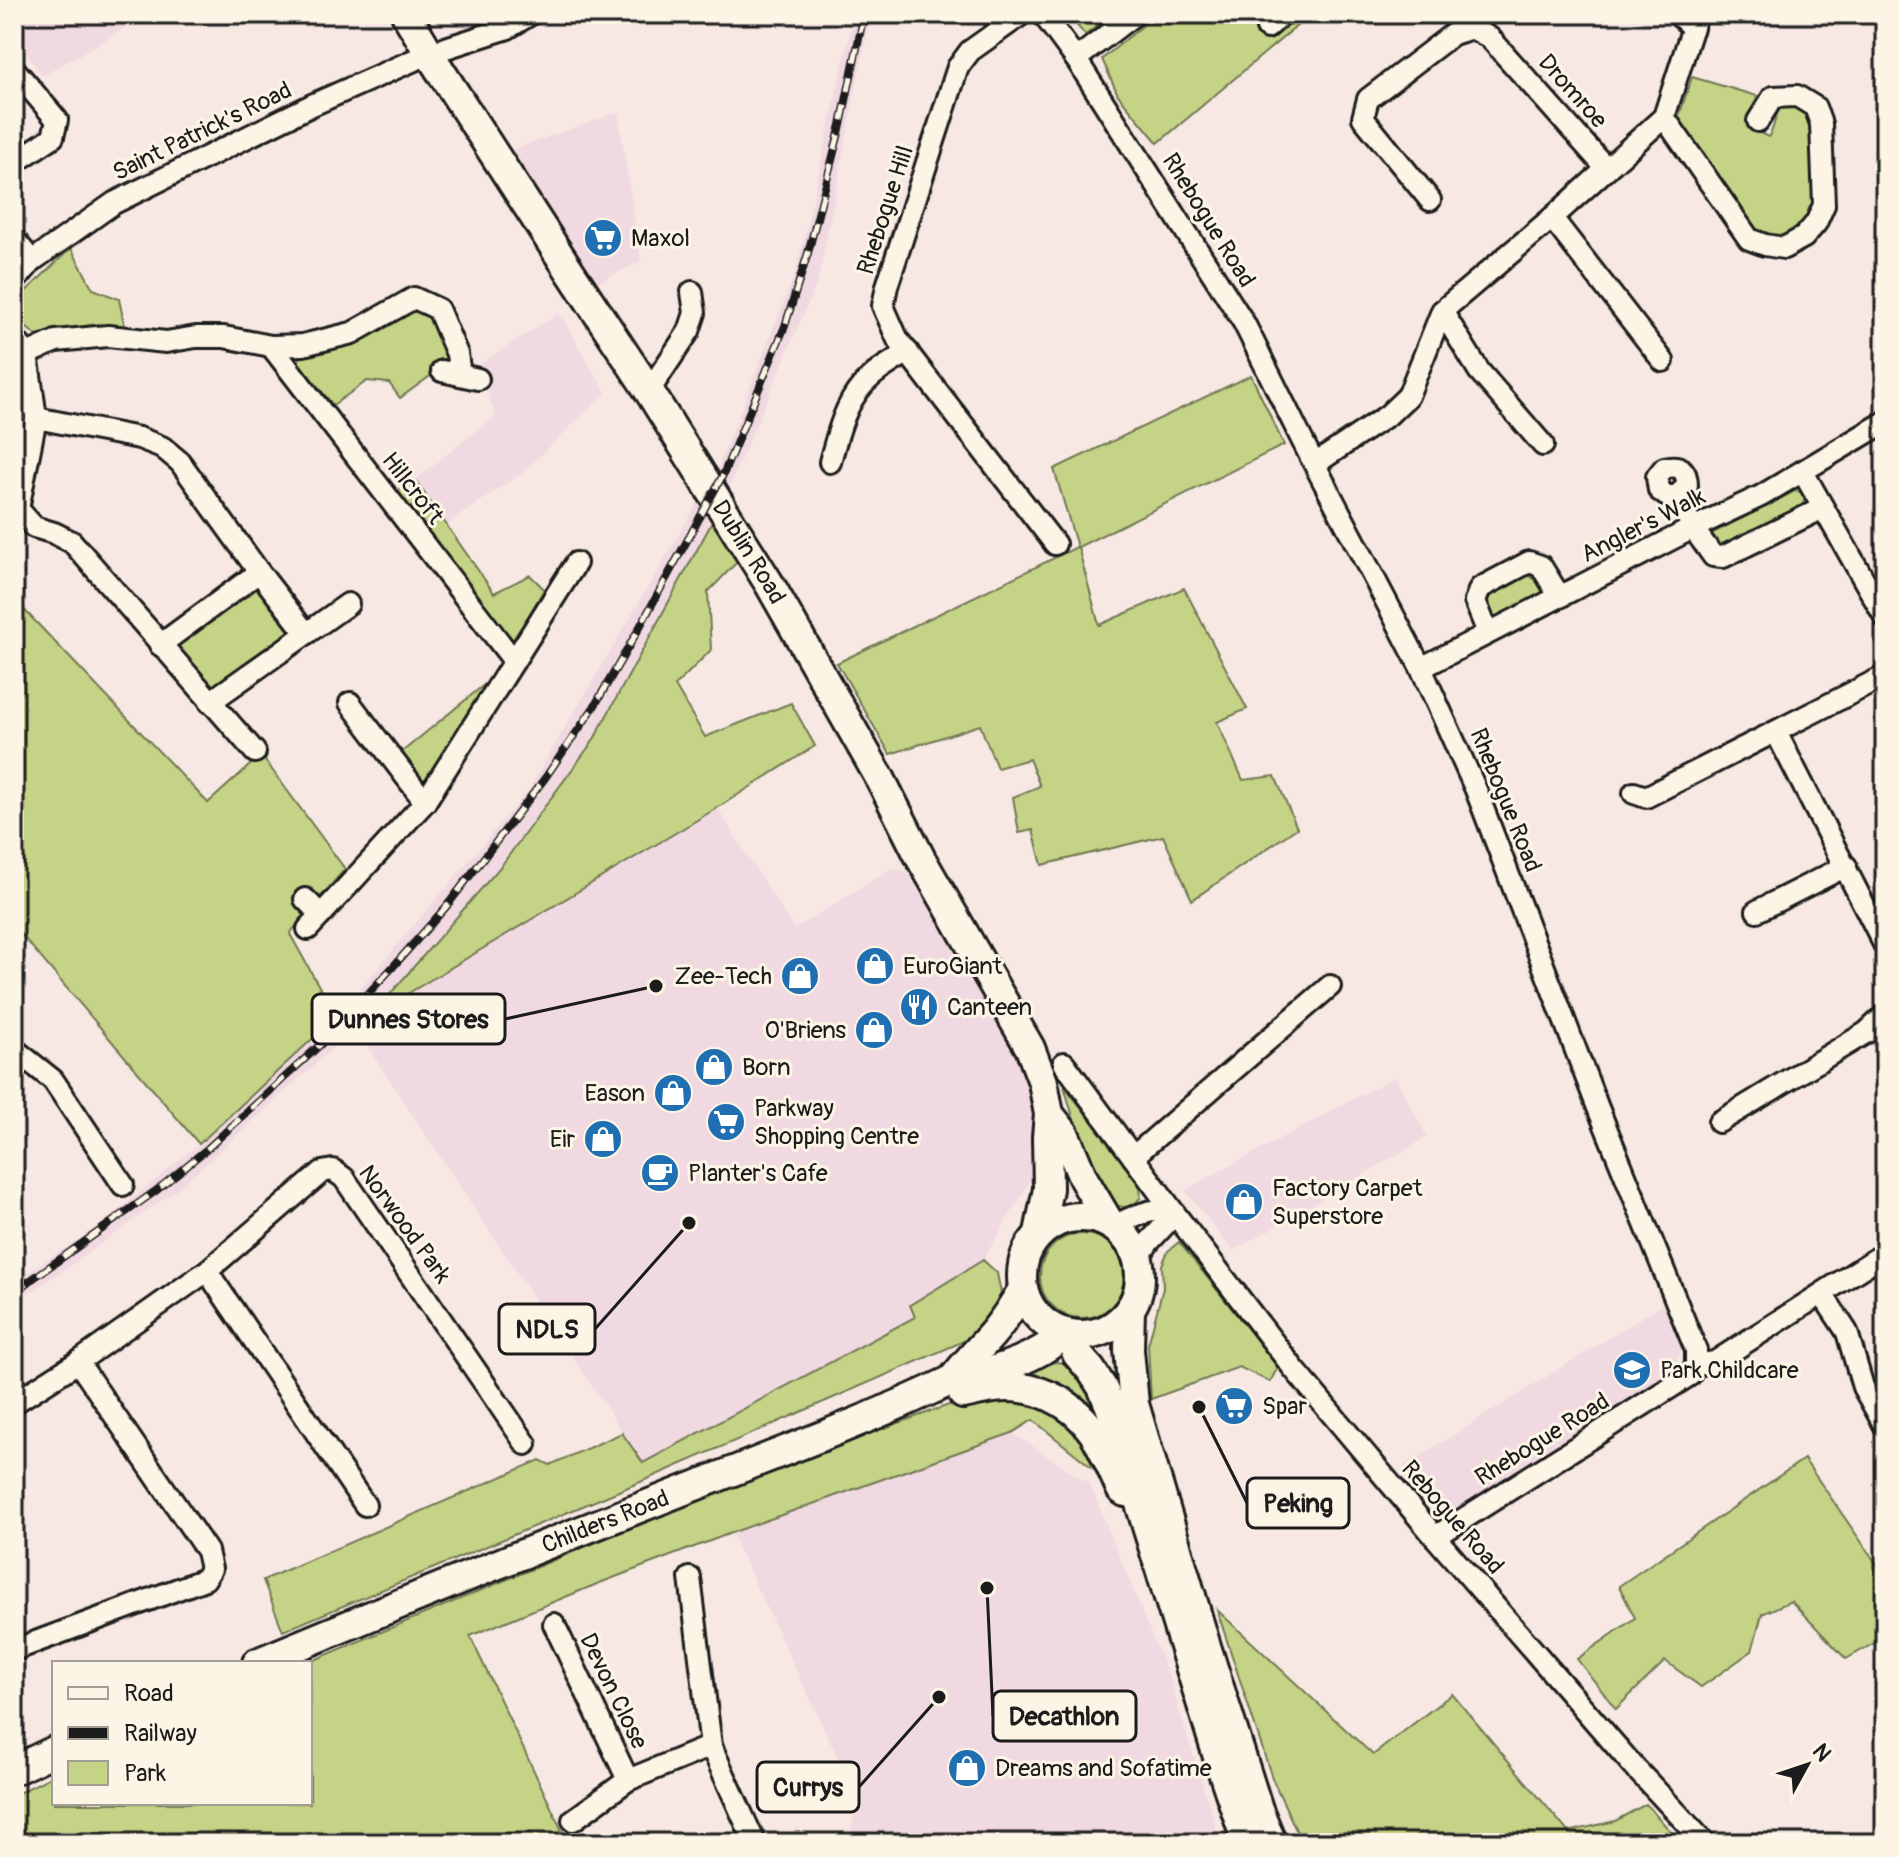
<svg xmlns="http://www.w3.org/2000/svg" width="1899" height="1857" font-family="Pangolin,sans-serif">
<rect width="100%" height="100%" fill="#f7e8e3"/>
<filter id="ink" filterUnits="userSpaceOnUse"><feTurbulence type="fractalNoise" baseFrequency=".0125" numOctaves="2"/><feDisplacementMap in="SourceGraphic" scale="16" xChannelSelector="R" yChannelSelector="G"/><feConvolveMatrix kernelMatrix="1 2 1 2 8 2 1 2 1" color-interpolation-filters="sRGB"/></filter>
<g filter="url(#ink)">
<g fill="#f1d9e1">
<path d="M14,14h136l-108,62 -28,-42z"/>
<path d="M854,14h17l-53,267 -91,211 -11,-20 79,-198 12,-47z"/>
<path d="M618,112l23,150 -47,22 -88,-132z"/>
<path d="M559,313l47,80 -84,80 -76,52 -31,-45 80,-64 -15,-52z"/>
<path d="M704,492l12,23 -123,226 -92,125 -127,147 343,-205 77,121 98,-61 15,4 110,167 12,41 12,83 -58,97 -73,45 5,11 -272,147 -288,-435 -175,159 -111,80 -55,35v-21l84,-54 101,-83 137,-127 191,-225z"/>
<path d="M1395,1077l32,60 -194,114 -48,-61z"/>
<path d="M1663,1304l19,43 -11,29 -224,140 -43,-50z"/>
<path d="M1012,1433l77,50 80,194 52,166h-372l8,-45 -126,-265z"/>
</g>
<g fill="#c5d387" stroke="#707852" stroke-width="2">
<path d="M1067,14h47l-29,21z"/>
<path d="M1157,14h154l-153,129 -40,-48 -16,-36z"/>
<path d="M1692,77l65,19 -5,20v13l16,8c9,-9 5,-34 22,-32 7,1 16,7 19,13 6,13 7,78 5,93 -4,22 -36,34 -55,23 -7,-5 -13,-18 -18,-25 -19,-25 -37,-50 -55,-75l-7,-18z"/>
<path d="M71,248l22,41 26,10 6,29 -28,-4 -37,6 -23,6 -15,-12 -7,-14 6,-14z"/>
<path d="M414,309l15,3 22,49 -51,37 -11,-15 -22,-2 -34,24 -34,-41v-9l41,-10z"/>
<path d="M1251,375l33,70 -206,102 21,78 85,-37 63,121 -30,13 26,58 32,-4 22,52 -105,72 -29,-64 -121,29 -9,-35 -14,3 -6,-36 27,-11 -11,-27 -32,9 -17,-43 -90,29 -53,-91 240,-116 -23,-78z"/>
<path d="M415,480l79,113 36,-18 14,14 -30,53 -6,-1 -113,-149z"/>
<path d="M1795,491l5,1 5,7 -4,8 -82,41 -9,-6 1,-8z"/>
<path d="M716,515l28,40 -36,37 3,58 -36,36 30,51 86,-34 24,43 -98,62 -345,207 129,-149 92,-125z"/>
<path d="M1529,575l11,9 4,8 -41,22 -11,3 -6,-9v-9z"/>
<path d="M250,589h12l27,37 -2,13 -70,50 -13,-2 -28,-36 2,-12z"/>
<path d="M14,599l194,204 53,-48 84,114 -28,32 -10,-10 -12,13 9,11 -14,19 46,83 -137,127 -185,-218z"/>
<path d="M485,684l-56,94 -6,2 -21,-28z"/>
<path d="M1064,1086l75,95 2,16 -10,11 -13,-2 -17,-18 -16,-30z"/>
<circle cx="1082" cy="1276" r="42"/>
<path d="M1179,1242l99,125 -8,15 -31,-15 -88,32 -3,-54 15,-57 -1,-23 6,-14z"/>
<path d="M983,1260l14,13 5,26 -15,32 -342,149 -362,151 -20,-51 277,-120 10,5 72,-32 21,30 272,-146 -5,-12z"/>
<path d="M1058,1362l13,3 8,8 27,51 -107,-49 36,-12z"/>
<path d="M977,1395l57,3 52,36 24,48 -77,-62 -21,13 -281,100 -134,51 -127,52 98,207h-377l-2,-3 -7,3h-168v-48l40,-20v28h256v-140h-3l479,-200z"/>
<path d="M1804,1459l81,117v61l-39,22 -55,-58 -29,13 -10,37 -51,36 -36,-26 -49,48 -39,-50 58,-41 -16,-32z"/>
<path d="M1217,1610l156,145 79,-61 116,138 47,-11 31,-17 28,31 -7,8h-365l-30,-65z"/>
</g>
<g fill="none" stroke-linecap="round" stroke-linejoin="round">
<defs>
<g id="street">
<path d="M1022,14l-52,37 -12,16 -71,219 -4,20 15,34 157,204"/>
<path d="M1043,14l33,45 168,264 62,125 115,220 55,122 122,318 98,242v15l-6,10 -255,162"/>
<path d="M1677,14l16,14"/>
<path d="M1267,28l16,-14"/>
<path d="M1076,59l59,-45"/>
<path d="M14,69l43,51 -4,17 -39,26"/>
<path d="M1664,117l85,122 16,6 19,3 20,-11 12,-14 8,-18 -3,-81 -6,-17 -18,-11 -24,1 -15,24"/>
<path d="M1430,200l-67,-82 5,-19 85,-65 19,-6 18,10 116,130"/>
<path d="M1552,218l111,143"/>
<path d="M14,239l18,22"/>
<path d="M14,282l18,-21 82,-58 198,-98 118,-52 78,-25 23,-14"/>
<path d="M1442,311l37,60 64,74"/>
<path d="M14,338l13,16 9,64 -18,91 16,18 20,6 18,9 183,210"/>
<path d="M271,346l243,315"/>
<path d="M27,354l29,-13 52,-5 58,6 30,-5h28l47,9 32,-1 49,-12 62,-35 24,11 19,45 3,21"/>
<path d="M442,371l36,8"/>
<path d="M649,391l40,-60 6,-18 -3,-21"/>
<path d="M36,418l103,20 23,9 18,15 79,110 47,61"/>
<path d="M830,462c7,-25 14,-56 32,-76 12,-14 30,-24 46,-34"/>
<path d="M1315,464l73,-49 20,-19 34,-85 110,-93 112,-101 33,-103"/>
<path d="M1803,472l82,145"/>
<path d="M1677,496l10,-10c0,-17 -7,-22 -23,-18l-7,9 2,13 8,6h10l16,32 20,28 10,1 100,-49"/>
<path d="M1488,633l-13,-32 5,-13 49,-26 12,4 19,31"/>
<path d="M160,645l99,-73"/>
<path d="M1421,668l272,-140 68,-32 124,-74"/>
<path d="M210,702l138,-98"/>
<path d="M350,703l75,99"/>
<path d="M1776,732l109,214"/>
<path d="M1634,793l12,4 239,-121"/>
<path d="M305,899l16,16"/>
<path d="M1757,911l89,-45"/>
<path d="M308,929l117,-127 151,-239"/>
<path d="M14,1049l39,31 70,105"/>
<path d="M1064,1063l111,151 119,155 141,168 201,232 69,74"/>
<path d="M1719,1122l148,-90 18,-17"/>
<path d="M1133,1157l197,-171"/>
<path d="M1113,1226c21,-9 39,-21 62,-12l-27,29 -10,16"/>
<path d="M207,1271l158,234"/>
<path d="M1822,1294l25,38 16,55 22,39"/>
<path d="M78,1362l129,-91 115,-99 11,-2 11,8 182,266"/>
<path d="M1696,1365l19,-3 170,-109"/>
<path d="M14,1403l64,-41 129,189 4,18 -6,10 -191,71"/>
<path d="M690,1578l21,168 44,97"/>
<path d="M554,1624l74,156"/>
<path d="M573,1820l55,-40 83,-34"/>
</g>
<g id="secondary">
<path id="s1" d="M406,14l28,47 124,192 91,138 121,194 111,195 40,79 109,189 13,34 6,32 -2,23 1,52 -9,44"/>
<path d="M1049,1114l15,19 19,45 27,46"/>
<circle cx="1081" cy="1276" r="59"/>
<path d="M1130,1309l-1,41 5,54 71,239 53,166 14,34"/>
<path d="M1070,1335l7,19 14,16 11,17 8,19 108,351 29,86"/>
<path d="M952,1380c11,-14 22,-26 34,-39 15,-16 26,-34 37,-52"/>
<path d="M963,1394c10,-2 21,-5 31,-6 39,-5 77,12 99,44 11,16 19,38 28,57l4,3"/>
<path id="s2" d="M257,1663c134,-56 269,-111 405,-164 95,-38 193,-73 286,-117 8,-3 16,-3 24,-5 29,-8 72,-22 92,-44"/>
<path d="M14,1770l40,-19"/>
</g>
</defs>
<use href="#street" stroke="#1c1c1c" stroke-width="26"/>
<use href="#secondary" stroke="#1c1c1c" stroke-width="34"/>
<use href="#street" stroke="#fcf5e5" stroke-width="20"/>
<use href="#secondary" stroke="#fcf5e5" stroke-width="28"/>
<defs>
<path id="rail" d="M14,1292l143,-102 51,-42 113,-104 70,-75 55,-62 99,-129 49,-71 43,-75 86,-157 62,-149 23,-73 33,-128 23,-111"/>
</defs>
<use href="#rail" stroke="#1c1c1c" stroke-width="8"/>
<use href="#rail" stroke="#fcf5e5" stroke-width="5" stroke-dasharray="15" stroke-linecap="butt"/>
</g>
</g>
<defs>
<symbol id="supermarket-disc" viewBox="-11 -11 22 22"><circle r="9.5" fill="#1f6fb2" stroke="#fcf5e5"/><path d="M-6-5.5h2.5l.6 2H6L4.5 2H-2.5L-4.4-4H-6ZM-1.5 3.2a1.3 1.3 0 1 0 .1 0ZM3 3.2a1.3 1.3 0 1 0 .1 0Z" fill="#fff"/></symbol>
<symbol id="shop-disc" viewBox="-11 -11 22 22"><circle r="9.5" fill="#1f6fb2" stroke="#fcf5e5"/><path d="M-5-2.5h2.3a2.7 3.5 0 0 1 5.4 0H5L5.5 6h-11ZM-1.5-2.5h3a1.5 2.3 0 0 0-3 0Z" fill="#fff"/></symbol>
<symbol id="restaurant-disc" viewBox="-11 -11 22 22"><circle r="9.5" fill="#1f6fb2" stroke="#fcf5e5"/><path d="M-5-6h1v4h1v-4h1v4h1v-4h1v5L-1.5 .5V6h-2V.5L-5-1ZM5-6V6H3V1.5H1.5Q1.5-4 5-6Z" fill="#fff"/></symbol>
<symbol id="cafe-disc" viewBox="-11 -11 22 22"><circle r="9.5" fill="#1f6fb2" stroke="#fcf5e5"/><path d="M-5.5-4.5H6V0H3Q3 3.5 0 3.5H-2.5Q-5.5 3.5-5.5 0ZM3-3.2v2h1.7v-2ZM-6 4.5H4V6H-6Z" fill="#fff"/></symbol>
<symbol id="school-disc" viewBox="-11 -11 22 22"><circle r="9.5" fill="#1f6fb2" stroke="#fcf5e5"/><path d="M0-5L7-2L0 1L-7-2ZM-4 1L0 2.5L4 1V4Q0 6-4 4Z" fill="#fff"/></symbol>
</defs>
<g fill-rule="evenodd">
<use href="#supermarket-disc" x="581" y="216" width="44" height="44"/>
<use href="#shop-disc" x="853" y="944" width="44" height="44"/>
<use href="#shop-disc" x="778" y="954" width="44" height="44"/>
<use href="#restaurant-disc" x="897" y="985" width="44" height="44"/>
<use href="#shop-disc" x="852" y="1008" width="44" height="44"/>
<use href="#shop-disc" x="692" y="1045" width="44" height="44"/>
<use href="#shop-disc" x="651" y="1071" width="44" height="44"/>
<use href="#supermarket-disc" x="704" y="1100" width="44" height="44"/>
<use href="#shop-disc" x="581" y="1117" width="44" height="44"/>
<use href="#cafe-disc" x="638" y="1151" width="44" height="44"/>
<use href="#shop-disc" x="1222" y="1180" width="44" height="44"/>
<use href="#school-disc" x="1610" y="1348" width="44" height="44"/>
<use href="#supermarket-disc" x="1212" y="1384" width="44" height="44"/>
<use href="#shop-disc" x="945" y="1746" width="44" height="44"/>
</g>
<g text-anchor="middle" stroke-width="6" stroke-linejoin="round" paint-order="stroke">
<g font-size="24" fill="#1c1c1c" stroke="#fcf5e5">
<text transform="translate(1573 91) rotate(48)" y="8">Dromroe</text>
<text transform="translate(202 131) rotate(-26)" y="8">Saint Patrick's Road</text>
<text transform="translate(885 210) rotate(-72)" y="8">Rhebogue Hill</text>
<text transform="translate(1209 220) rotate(58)" y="8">Rhebogue Road</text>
<text transform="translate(413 488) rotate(52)" y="8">Hillcroft</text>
<text transform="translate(1643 525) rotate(-27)" y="8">Angler's Walk</text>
<text dy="8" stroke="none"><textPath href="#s1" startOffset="638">Dublin Road</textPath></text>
<text transform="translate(1506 800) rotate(68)" y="8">Rhebogue Road</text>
<text transform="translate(405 1224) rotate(54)" y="8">Norwood Park</text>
<text transform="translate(1542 1439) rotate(-32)" y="8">Rhebogue Road</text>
<text transform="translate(1453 1517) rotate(49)" y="8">Rebogue Road</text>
<text dy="8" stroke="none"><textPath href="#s2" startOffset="376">Childers Road</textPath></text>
<text transform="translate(614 1691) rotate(64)" y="8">Devon Close</text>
</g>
<g font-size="24" fill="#1c1c1c" stroke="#fcf5e5" text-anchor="start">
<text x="631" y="246">Maxol</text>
<text x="903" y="974">EuroGiant</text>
<text x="772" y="984" text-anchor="end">Zee-Tech</text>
<text x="947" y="1015">Canteen</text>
<text x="846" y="1038" text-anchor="end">O'Briens</text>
<text x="742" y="1075">Born</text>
<text x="645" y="1101" text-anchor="end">Eason</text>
<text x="754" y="1116">Parkway<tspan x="754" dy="28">Shopping Centre</tspan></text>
<text x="575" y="1147" text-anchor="end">Eir</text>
<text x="688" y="1181">Planter's Cafe</text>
<text x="1272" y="1196">Factory Carpet<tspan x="1272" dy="28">Superstore</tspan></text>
<text x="1660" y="1378">Park Childcare</text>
<text x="1262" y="1414">Spar</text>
<text x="995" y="1776">Dreams and Sofatime</text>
</g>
</g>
<path fill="none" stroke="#1c1c1c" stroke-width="3" d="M656 986L505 1019M689 1223L595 1329M1199 1407L1247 1503M987 1588L993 1716M939 1697L859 1787"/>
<g fill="#1c1c1c" stroke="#fcf5e5" stroke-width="3">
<circle cx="656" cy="986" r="8"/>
<circle cx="689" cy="1223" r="8"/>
<circle cx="1199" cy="1407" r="8"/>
<circle cx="987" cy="1588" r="8"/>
<circle cx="939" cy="1697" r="8"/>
</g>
<g fill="#fcf5e5" stroke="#1c1c1c" stroke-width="3">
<rect x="312" y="994" width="193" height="50" rx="8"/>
<rect x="499" y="1304" width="96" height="50" rx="8"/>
<rect x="1247" y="1478" width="102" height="50" rx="8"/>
<rect x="993" y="1691" width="143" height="50" rx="8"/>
<rect x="757" y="1762" width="102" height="50" rx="8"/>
</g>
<g font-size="26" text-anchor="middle" font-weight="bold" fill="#1c1c1c">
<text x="408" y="1028">Dunnes Stores</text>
<text x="547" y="1338">NDLS</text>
<text x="1298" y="1512">Peking</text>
<text x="1064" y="1725">Decathlon</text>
<text x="808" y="1796">Currys</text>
</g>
<rect width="1899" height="1857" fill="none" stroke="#fcf5e5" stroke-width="48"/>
<rect x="24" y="24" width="1851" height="1809" fill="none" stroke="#1c1c1c" stroke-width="3" filter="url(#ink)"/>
<rect x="52" y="1661" width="260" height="144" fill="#fcf5e5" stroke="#a29e95" stroke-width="2"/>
<rect x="68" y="1687" width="40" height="12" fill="#fcf5e5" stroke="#a29e95" stroke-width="2"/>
<text x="124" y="1701" font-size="24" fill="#1c1c1c">Road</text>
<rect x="68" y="1727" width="40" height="12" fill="#1c1c1c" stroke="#a29e95" stroke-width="2"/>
<text x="124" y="1741" font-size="24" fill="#1c1c1c">Railway</text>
<rect x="68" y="1761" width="40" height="24" fill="#c5d387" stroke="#a29e95" stroke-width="2"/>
<text x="124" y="1781" font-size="24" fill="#1c1c1c">Park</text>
<g transform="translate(1807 1765) rotate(50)" stroke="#fcf5e5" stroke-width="6" paint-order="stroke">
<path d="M0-6L14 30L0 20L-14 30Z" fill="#1c1c1c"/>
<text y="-12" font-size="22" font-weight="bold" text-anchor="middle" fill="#1c1c1c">N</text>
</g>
</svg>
